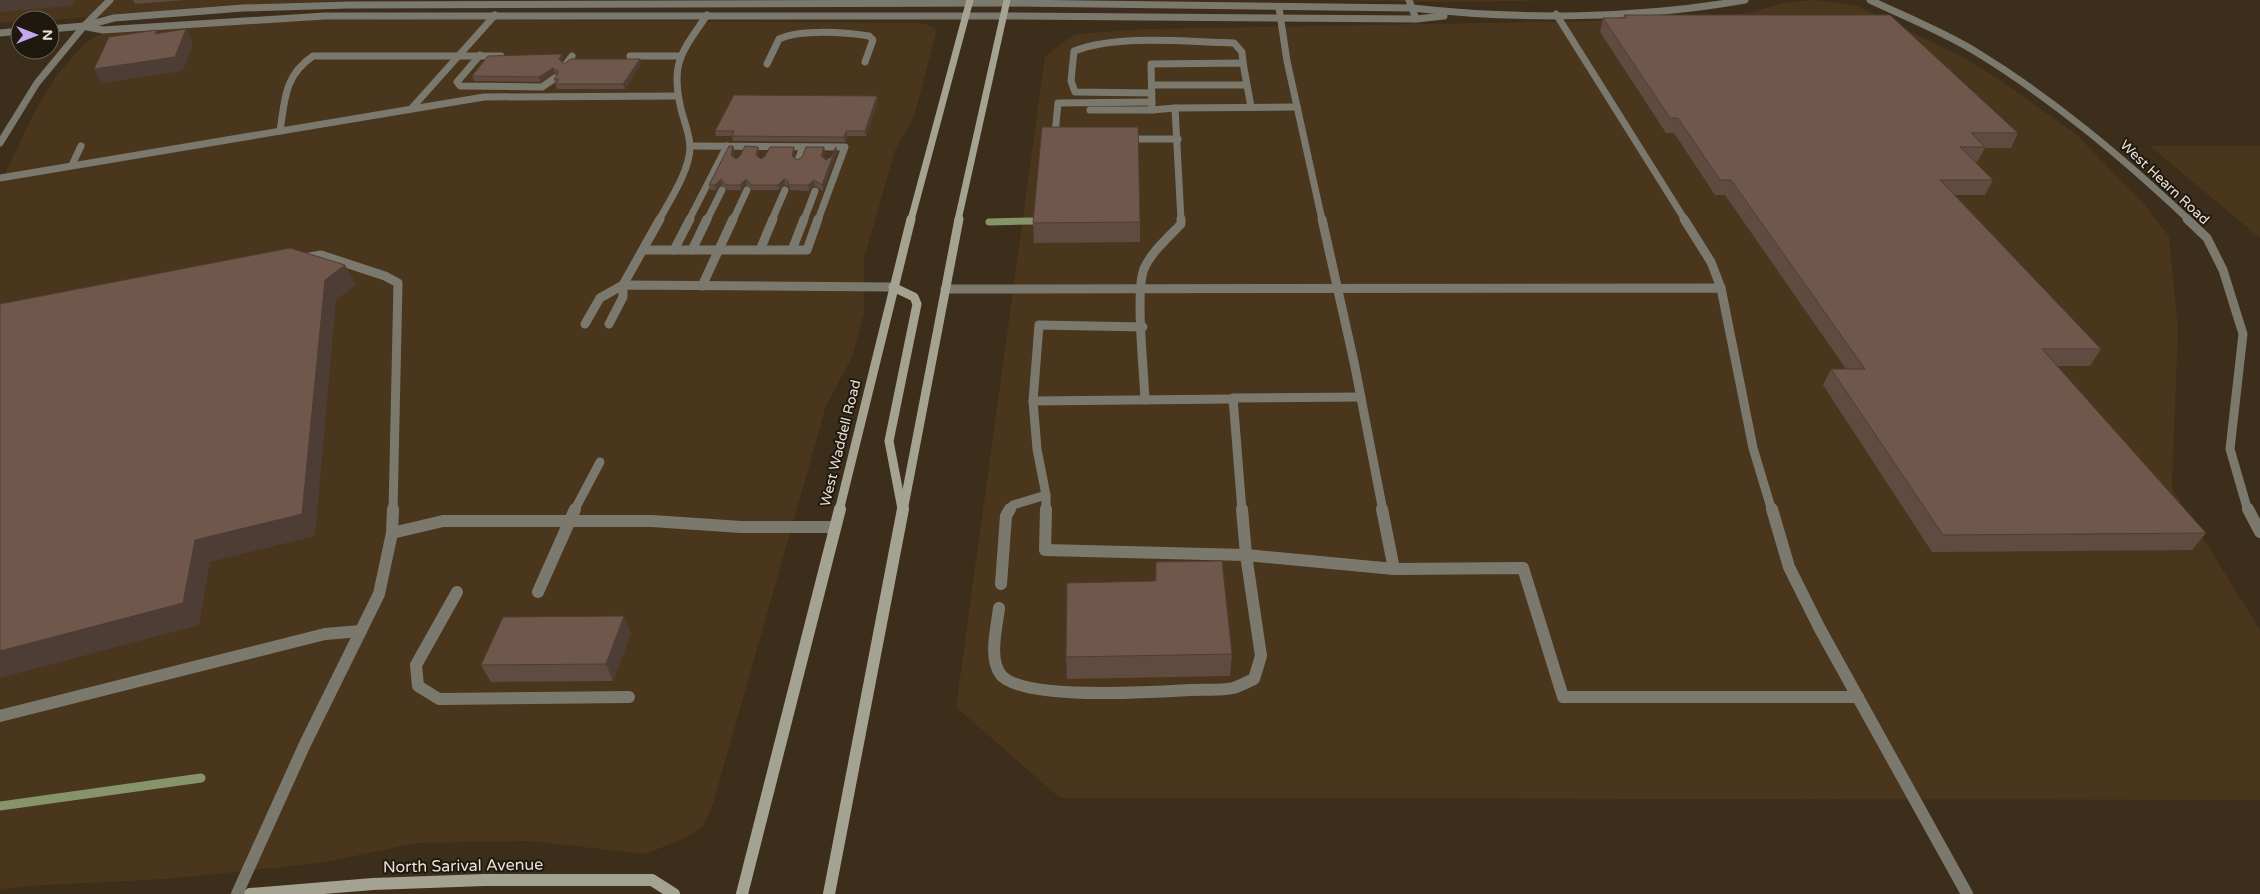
<svg xmlns="http://www.w3.org/2000/svg" width="2260" height="894" font-family="'Varela Round',sans-serif">
<rect width="100%" height="100%" fill="#3c2e1a"/>
<g fill="#49361c">
<path d="M0,0h352l-101,5 -202,15h-29v2l-20,1z"/>
<path d="M1324,0h233l-96,2z"/>
<path d="M1814,0l41,5 108,52 40,25 74,53 67,69 25,32 9,93 -6,159 88,142v170l-1200,-2 -104,-91 89,-651 30,-22 73,-5 553,-10 47,-6 40,-11z"/>
<path d="M392,19l525,4 9,1 9,4 1,5 -22,84 -18,31 -32,110v55l-12,44 -26,49 -113,398 -10,23 -22,13 -36,14 -116,-13 -112,2 -96,20 -155,16 -120,6 -46,4v-705l34,-71 22,-37 30,-34 10,-6 15,-4 201,-12z"/>
<path d="M2150,146h110v92z"/>
</g>
<g fill="none" stroke-linecap="round" stroke-linejoin="round">
<path stroke="#869569" stroke-width="7" d="M989,222l43,-1"/>
<path stroke="#869569" stroke-width="9" d="M0,806l201,-28"/>
<g stroke="#7b796e" stroke-width="7">
<path d="M1409,0l7,19"/>
<path d="M1279,8l8,53 35,159"/>
<path d="M1556,14l129,206"/>
<path d="M84,26l26,-26"/>
<path d="M480,55l-23,27 3,4 82,1 13,-9"/>
<path d="M630,56h50"/>
<path d="M566,64l6,-8"/>
<path d="M767,64l12,-25c22,-10 66,-7 90,-3l4,4 -8,22"/>
<path d="M1152,85h95"/>
<path d="M1152,93l-77,-1 -4,-11 3,-30c46,-17 111,-9 160,-8l8,9 1,11"/>
<path d="M1175,108l-23,2 -1,-46 92,-1 8,44"/>
<path d="M411,109l84,-94"/>
<path d="M1090,110h62"/>
<path d="M280,131c5,-32 4,-55 33,-75h188"/>
<path d="M1060,138l-5,-4 3,-31 94,-1"/>
<path d="M1125,139h53"/>
<path d="M690,146l155,1 -27,73"/>
<path d="M798,160l5,-13"/>
<path d="M72,165l9,-19"/>
<path d="M0,178l484,-81 194,-1"/>
<path d="M659,220c11,-20 31,-50 31,-73 0,-12 -6,-26 -9,-38 -11,-47 1,-57 26,-94"/>
<path d="M689,220l38,-74"/>
<path d="M707,220l15,-30"/>
<path d="M733,220l14,-30"/>
<path d="M772,220l13,-30"/>
<path d="M804,220l11,-29"/>
<path d="M1181,220l-6,-112 122,-1"/>
</g>
<g stroke="#7b796e" stroke-width="9">
<path d="M1322,219l32,143 29,149"/>
<path d="M1684,219l27,43 10,26"/>
<path d="M643,250h164l11,-31"/>
<path d="M674,250l16,-31"/>
<path d="M692,250l15,-31"/>
<path d="M760,250l13,-31"/>
<path d="M792,250l12,-31"/>
<path d="M304,258l17,-3 64,21 13,7 -5,228"/>
<path d="M702,286l31,-67"/>
<path d="M945,289l776,-1 32,160 19,63"/>
<path d="M585,324l15,-26 23,-13 270,2"/>
<path d="M609,324l14,-27v-12l37,-66"/>
<path d="M1145,400c-1,-28 -10,-109 -1,-131 7,-17 25,-32 37,-45v-5"/>
<path d="M1033,401l6,-76 104,2"/>
<path d="M574,511l26,-49"/>
<path d="M1009,511l4,-6 33,-10"/>
<path d="M1046,511v-16l-9,-46 -4,-48 200,-2"/>
<path d="M1242,511l-9,-113 128,-1"/>
</g>
<g stroke="#7b796e" stroke-width="12">
<path d="M1242,509l4,46 148,14 129,-1 40,129h295"/>
<path d="M1382,509l12,60"/>
<path d="M1772,509l17,58 31,62 147,265"/>
<path d="M392,533l51,-12h209l89,6h94"/>
<path d="M1001,584l5,-68 4,-7"/>
<path d="M457,592l-41,73 2,21 21,13 190,-2"/>
<path d="M538,592l37,-83"/>
<path d="M999,608c-2,19 -11,51 2,67 22,26 155,17 190,15 14,-1 29,1 42,-2 7,-2 14,-6 21,-9l7,-23 -15,-101 -201,-5 1,-41"/>
<path d="M0,716l325,-82 36,-3"/>
<path d="M237,894l68,-150 74,-150 13,-61 1,-24"/>
</g>
<g stroke="#7b796e" stroke-width="7">
<path d="M1870,0c34,16 71,31 103,50 79,48 149,107 216,170"/>
<path d="M1006,3l406,5c108,12 226,11 333,-8"/>
<path d="M1004,16l412,3 28,-3"/>
</g>
<path stroke="#7b796e" stroke-width="9" d="M2187,219l20,19 16,32 20,64 -13,115 18,62"/>
<path stroke="#7b796e" stroke-width="12" d="M2248,509l12,23"/>
<g stroke="#7b796e" stroke-width="7">
<path d="M87,27l16,3 222,-14h679"/>
<path d="M50,29l34,-3 30,-8 129,-10 106,-3 657,-2"/>
<path d="M0,33l20,-2"/>
<path d="M0,143l37,-60 47,-57"/>
</g>
<g stroke="#a4a290" stroke-width="7">
<path d="M911,220l59,-220"/>
<path d="M958,220l49,-220"/>
</g>
<g stroke="#a4a290" stroke-width="9">
<path d="M893,287l21,10 3,7 -28,137 13,68"/>
<path d="M839,511l72,-292"/>
<path d="M903,511l56,-292"/>
</g>
<g stroke="#a4a290" stroke-width="12">
<path d="M250,894l123,-10 111,-4h168l22,14"/>
<path d="M742,894l98,-385"/>
<path d="M829,894l74,-385"/>
</g>
</g>
<g fill="#604b40">
<path d="M133,0h53l-51,4z"/>
<path d="M1624,15l394,118 -7,15h-26l-8,14h-2l18,18 -8,15h-30l146,154 -11,17h-34l150,167 -14,17 -260,2 -109,-167 8,-16h15l-121,-174h-10l-41,-62h-8l-66,-101 3,-14h20z"/>
<path d="M562,54l1,5 -1,3 2,2 76,-5 1,5 -16,25h-68l-3,-10 3,-5 -2,-1 -15,9 -66,-1 -2,-5z"/>
<path d="M877,96l1,5 -12,35h-19l-2,6 -112,-1 -1,-5h-16l-1,-5z"/>
<path d="M733,146l2,6 -2,5 3,2 22,-12 1,5 -1,5 3,2 34,-7 -1,6 3,2 27,-13 1,5 -2,6 3,2 5,-3 5,-10 1,5 -14,39 -8,-5 -6,5 -19,-1 -1,-4 -4,-1 -6,5h-27l-5,-5 -6,5h-14l-5,-5 -6,5h-6l-1,-5z"/>
<path d="M1140,222v20l-106,1 -1,-20z"/>
<path d="M1156,562l76,92 -2,22 -163,3 -1,-22 89,-76z"/>
<path d="M631,633l-18,48 -122,1 -10,-17z"/>
</g>
<g fill="#4e3d34">
<path d="M0,0h76l-6,6 -70,6z"/>
<path d="M186,29l7,14 -10,28 -81,12 -8,-14z"/>
<path d="M562,54l1,5 -2,5 -2,-5z"/>
<path d="M640,59l1,5 -16,25 -2,-5z"/>
<path d="M553,68l2,5 -15,9 -1,-5z"/>
<path d="M877,96l1,5 -12,35 -1,-5z"/>
<path d="M846,131l1,5 -2,6 -1,-5z"/>
<path d="M733,146l2,6 -3,8 -1,-5z"/>
<path d="M758,147l1,5 -2,8 -1,-5z"/>
<path d="M794,147l1,5 -2,9 -1,-5z"/>
<path d="M824,147l1,5 -3,9 -1,-5z"/>
<path d="M836,147l1,5 -14,39 -1,-6z"/>
<path d="M721,179l1,6 -6,5 -1,-5z"/>
<path d="M746,179l1,6 -6,5 -1,-5z"/>
<path d="M784,179l1,6 -6,5 -1,-5z"/>
<path d="M814,180l1,6 -6,5 -1,-6z"/>
<path d="M345,265l11,20 -20,15 -21,236 -105,26 -11,63 -199,53v-27l195,-111 130,-260z"/>
<path d="M624,616l7,17 -18,48 -7,-17z"/>
</g>
<g fill="#70574b" stroke="#4e3d34">
<path d="M1624,15h266l128,118h-47l14,14h-25l33,33h-53l161,169h-59l164,184 -263,2 -112,-166h34l-134,-189h-11l-42,-62h-8l-67,-100h24z"/>
<path d="M186,29l-11,28 -81,12 15,-32 48,-7 -2,4z"/>
<path d="M562,54l-3,5 5,5 7,-5h69l-17,25h-68l4,-5h-5l5,-7 -6,-4 -14,9 -67,-1 16,-20z"/>
<path d="M734,95l143,1 -12,35h-19l-2,6 -112,-1 2,-5h-19z"/>
<path d="M1042,127h96l2,95 -107,1z"/>
<path d="M729,146h4l-2,9 5,4 4,-3 5,-10 13,1 -2,8 5,4 4,-3 5,-9h24l-2,9 5,4 5,-3 4,-10h18l-3,9 5,4 5,-3 5,-10 -14,38 -8,-5 -6,5h-19l-1,-4 -4,-2 -6,6h-27l-5,-6 -6,6h-14l-5,-6 -6,6h-6z"/>
<path d="M290,248l55,17 -20,15 -23,234 -107,26 -12,63 -183,48v-347z"/>
<path d="M1222,561l10,93 -166,3 1,-74 89,-2v-19z"/>
<path d="M624,616l-18,48 -125,1 22,-48z"/>
</g>
<g text-anchor="middle" stroke-width="4" stroke-linejoin="round" paint-order="stroke">
<g font-size="14" fill="#e9e0d3" stroke="#1e180f">
<text transform="translate(2165 182) rotate(43)" y="5">West Hearn Road</text>
<text transform="translate(840 443) rotate(-76)" y="5">West Waddell Road</text>
</g>
<g font-size="16" fill="#e9e0d3" stroke="#1e180f">
<text transform="translate(463 865) rotate(-1)" y="6">North Sarival Avenue</text>
</g>
</g>
<g transform="translate(35 35) rotate(90)"><circle r="24" fill="#1e180f" stroke="#6f685d"/>
<path d="M0-4L9 19L0 12L-9 19Z" fill="#c3a7f2"/>
<text y="-8" font-size="14" font-weight="bold" text-anchor="middle" fill="#e9e0d3">N</text>
</g>
</svg>
